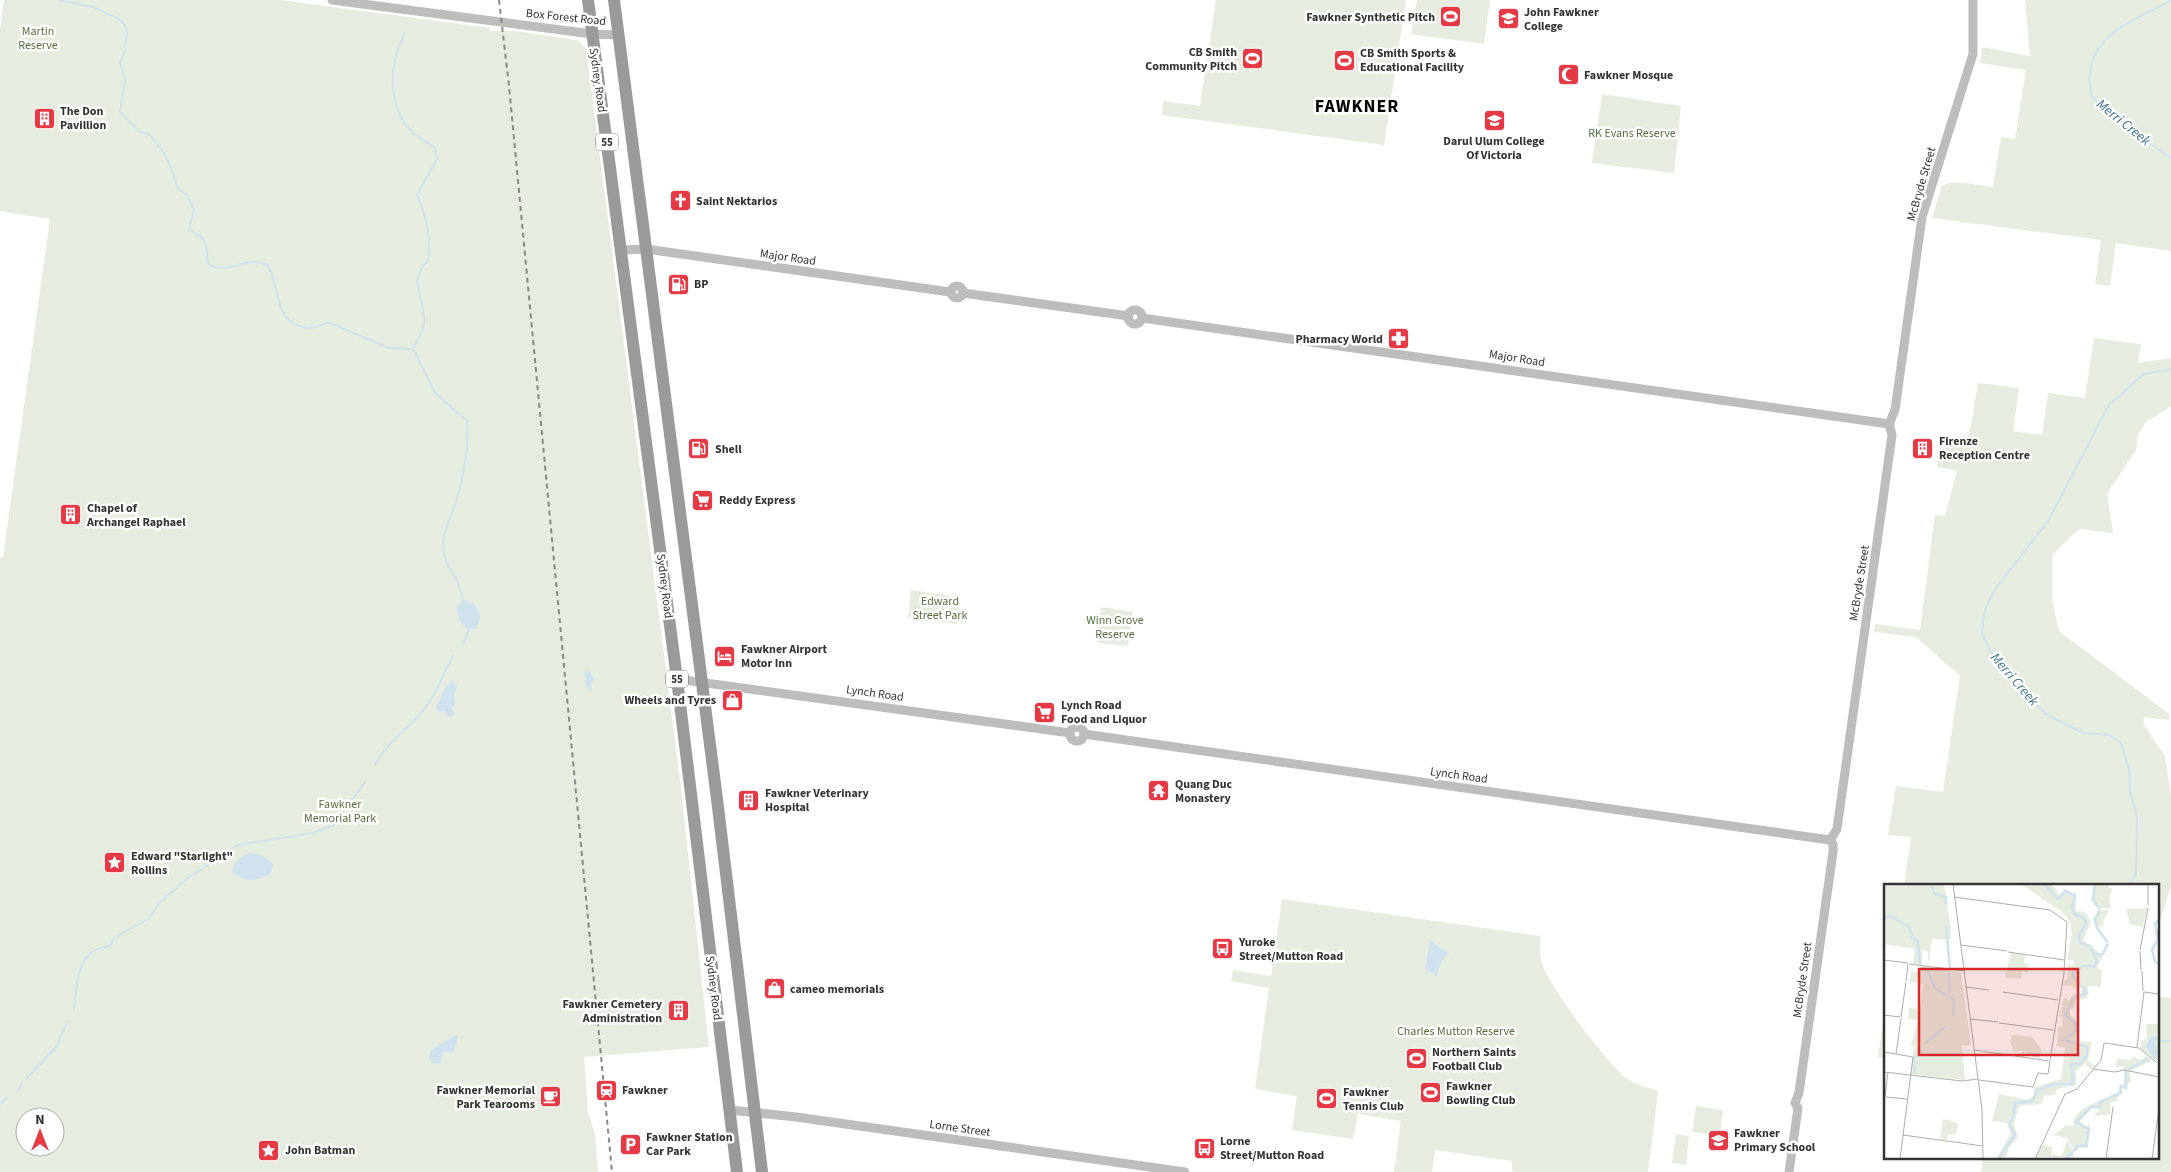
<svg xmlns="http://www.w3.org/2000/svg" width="2171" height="1172" font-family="'Source Sans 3',sans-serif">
<rect width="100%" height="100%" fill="#fff"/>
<g fill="#e6ecdf" fill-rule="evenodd">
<path d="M4,0h276l210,28v3h26l61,9 9,8 94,732 29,267 -125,10 4,55 7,22 3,38h-598v-615h3l47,-338 -50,-8v-182zM25,1117h30v30h-30z"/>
<path d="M1216,0h190l-22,145 -222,-30 1,-14 37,5z"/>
<path d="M1417,0h73l-6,44 -73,-10z"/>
<path d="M2025,0h146v251l-55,-8 -6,43 -15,-2 6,-44 -169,-22 10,-32c15,-8 35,0 51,1l8,-50 14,2 11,-69 -46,-7 2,-16 48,9z"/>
<path d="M1602,94l79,12 -7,67 -82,-10z"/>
<path d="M2094,338l47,6 -3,19 33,-5v48l-25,16 -8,13 -2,15 -29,44 6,39 -34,-4 -27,26v45l7,31 110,83v6l-25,-3 -1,7 22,32 6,40v90l-14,44v-44h-253l7,-49 -23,-2 8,-49 47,6 17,-116 -44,-39 -42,-5 1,-8 45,6 15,-115 10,1 12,-45 -20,-4 3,-28 26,4 5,-18 7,-42 41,5 -6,43 29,4 6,-42 37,5z"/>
<path d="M911,590l49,7 -3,27 -49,-7z"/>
<path d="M1101,607l32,5 -5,34 -29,-3 -2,-3z"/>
<path d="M1282,899l258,37c0,10 -1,21 3,30 9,24 63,96 83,112 9,7 21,9 32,13l-10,81h-131l-5,-1v-10l-77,-11 -3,22h-38l7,-51 -43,-7 -5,25 -61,-9 5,-34 -42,-7 14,-101 -38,-7 2,-11 38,6z"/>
<path d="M2157,996l14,2v174h-190l2,-14h174z"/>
<path d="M1885,1012v46l-7,-1z"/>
<path d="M1696,1106l27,4 -3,26 -28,-4z"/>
<path d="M1676,1134l13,2 -3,29 -14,-2z"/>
</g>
<g fill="#cfe2ee">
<path d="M463,600c14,1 24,19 11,29l-8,-1 -6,-7 -4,-12z"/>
<path d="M588,669l6,10 -3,4 1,7h-2l-4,-3 -1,-15z"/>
<path d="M452,681l5,6 -3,7 1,9 -3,6 3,6 -8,2 -2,-6 -6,1 -3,-4 9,-20z"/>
<path d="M249,853c13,1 15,3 24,11l-2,9c-13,9 -28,10 -39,-2 2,-9 9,-15 17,-18z"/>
<path d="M1430,941l19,12 -8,8 -4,15 -12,-7z"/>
<path d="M456,1035l2,1 -4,16h-11l-3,12 -8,-1 -3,-6 2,-7z"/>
</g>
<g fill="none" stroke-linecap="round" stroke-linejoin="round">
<g stroke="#cfe2ee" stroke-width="2">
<path d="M58,0l35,7 24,11 7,6 3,6 -2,21 -5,11 5,17 -5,33 20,20 9,2 12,15 8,13 9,27 9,6 7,14 -5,21c20,10 17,13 19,34 17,10 31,-3 48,-2 4,0 8,2 12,3 12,24 6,60 40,63 9,1 14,-6 22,-5l59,25 24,1 23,45 31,27c2,28 -3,54 -11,81 -6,18 -15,32 -12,52 2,12 11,20 15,32 2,4 3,10 4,15"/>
<path d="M2171,1c-31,16 -76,31 -81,71 -1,7 0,16 1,23l22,22 58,41"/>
<path d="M404,35c-15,30 -17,68 6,95 6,7 17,12 25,18l2,11 -20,36c10,23 14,41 11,66 -21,19 -4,35 -4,59 1,11 -7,20 -11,29"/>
<path d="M463,645l6,-16"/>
<path d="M375,765c12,-24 38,-39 53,-61 10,-15 16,-33 25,-48"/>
<path d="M2128,886l8,-12 1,-58 -7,-24 -1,-23 -8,-26 -12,-8 -26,-2 -37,-19 -18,-17 -17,-24 -17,-14 -12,-26 3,-24 11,-21 52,-67 61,-116 35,-31 27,-5"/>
<path d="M74,1009c3,-20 1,-46 20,-58 4,-3 11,-4 16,-5l4,-8 34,-19 11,-16 29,-25 50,-33 75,-12 21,-8 31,-43"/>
<path d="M2157,1041h14"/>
<path d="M26,1079l31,-33 8,-20 4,-5"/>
<path d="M18,1090l4,-6"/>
<path d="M0,1104l7,-6"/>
</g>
<g stroke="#bdbdbd" stroke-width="9">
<path d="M332,0l260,34 26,1"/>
<path d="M621,250l25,-1 304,43"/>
<circle cx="957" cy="292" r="6"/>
<path d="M963,293l166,23"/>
<circle cx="1135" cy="317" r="7"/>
<path d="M1142,318l747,106"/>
<path d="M677,679l393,54"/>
<circle cx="1077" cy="734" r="7"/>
<path d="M1084,734l746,106"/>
<path d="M730,1110l66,7 389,55"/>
<path d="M1789,1172l9,-64 -3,-5 4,-10 34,-241v-8l-3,-4 7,-11 55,-394 -3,-11 6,-14 27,-193 51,-163v-54"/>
</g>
<g stroke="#9a9a9a" stroke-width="12">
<path d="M588,0l89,679 60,493"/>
<path d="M614,0l103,799 45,373"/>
</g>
<path stroke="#888" stroke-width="2" stroke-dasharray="5 4" stroke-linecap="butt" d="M499,0l10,86 103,1086"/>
</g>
<defs>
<symbol id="stadium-square" viewBox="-11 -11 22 22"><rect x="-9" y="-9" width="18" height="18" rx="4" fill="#e63946" stroke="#fff"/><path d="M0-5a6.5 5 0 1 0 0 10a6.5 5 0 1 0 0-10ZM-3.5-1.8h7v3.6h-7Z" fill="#fff"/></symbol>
<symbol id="school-square" viewBox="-11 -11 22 22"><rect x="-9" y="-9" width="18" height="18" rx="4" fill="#e63946" stroke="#fff"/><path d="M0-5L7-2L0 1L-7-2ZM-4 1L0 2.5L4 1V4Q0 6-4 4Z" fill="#fff"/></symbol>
<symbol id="mosque-square" viewBox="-11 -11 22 22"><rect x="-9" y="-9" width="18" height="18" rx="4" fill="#e63946" stroke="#fff"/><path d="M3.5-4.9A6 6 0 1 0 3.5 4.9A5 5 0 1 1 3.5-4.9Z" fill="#fff"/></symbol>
<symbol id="building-square" viewBox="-11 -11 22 22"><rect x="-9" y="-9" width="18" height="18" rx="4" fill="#e63946" stroke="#fff"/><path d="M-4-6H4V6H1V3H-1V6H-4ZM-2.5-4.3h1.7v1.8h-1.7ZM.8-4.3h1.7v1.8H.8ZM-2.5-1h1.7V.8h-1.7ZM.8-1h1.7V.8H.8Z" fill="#fff"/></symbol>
<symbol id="church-square" viewBox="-11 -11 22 22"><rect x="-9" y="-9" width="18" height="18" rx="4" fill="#e63946" stroke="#fff"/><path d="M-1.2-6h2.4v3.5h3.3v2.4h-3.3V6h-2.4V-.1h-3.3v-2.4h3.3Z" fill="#fff"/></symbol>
<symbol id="fuel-square" viewBox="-11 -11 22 22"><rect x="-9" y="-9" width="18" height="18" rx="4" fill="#e63946" stroke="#fff"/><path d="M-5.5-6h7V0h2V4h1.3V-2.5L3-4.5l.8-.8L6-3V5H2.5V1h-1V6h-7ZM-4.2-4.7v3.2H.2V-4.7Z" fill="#fff"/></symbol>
<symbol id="pharmacy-square" viewBox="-11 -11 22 22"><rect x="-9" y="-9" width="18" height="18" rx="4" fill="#e63946" stroke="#fff"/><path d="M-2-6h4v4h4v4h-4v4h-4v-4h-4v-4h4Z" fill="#fff"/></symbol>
<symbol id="supermarket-square" viewBox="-11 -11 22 22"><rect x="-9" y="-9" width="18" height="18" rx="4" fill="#e63946" stroke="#fff"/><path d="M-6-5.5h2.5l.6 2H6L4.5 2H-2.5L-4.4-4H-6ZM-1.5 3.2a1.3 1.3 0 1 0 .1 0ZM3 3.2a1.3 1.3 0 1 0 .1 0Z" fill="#fff"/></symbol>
<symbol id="hotel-square" viewBox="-11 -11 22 22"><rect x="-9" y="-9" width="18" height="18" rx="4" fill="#e63946" stroke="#fff"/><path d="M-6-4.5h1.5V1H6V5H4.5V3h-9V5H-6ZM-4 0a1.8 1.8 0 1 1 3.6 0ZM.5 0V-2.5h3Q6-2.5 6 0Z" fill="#fff"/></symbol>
<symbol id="shop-square" viewBox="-11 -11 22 22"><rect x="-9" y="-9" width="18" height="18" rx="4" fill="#e63946" stroke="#fff"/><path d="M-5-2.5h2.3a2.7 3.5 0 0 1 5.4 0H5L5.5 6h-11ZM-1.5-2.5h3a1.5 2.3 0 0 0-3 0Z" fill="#fff"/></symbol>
<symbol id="temple-square" viewBox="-11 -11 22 22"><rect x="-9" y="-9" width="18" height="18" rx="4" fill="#e63946" stroke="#fff"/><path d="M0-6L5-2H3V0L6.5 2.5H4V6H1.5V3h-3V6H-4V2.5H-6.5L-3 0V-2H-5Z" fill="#fff"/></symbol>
<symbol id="sight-square" viewBox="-11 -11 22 22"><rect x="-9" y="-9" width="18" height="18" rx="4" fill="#e63946" stroke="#fff"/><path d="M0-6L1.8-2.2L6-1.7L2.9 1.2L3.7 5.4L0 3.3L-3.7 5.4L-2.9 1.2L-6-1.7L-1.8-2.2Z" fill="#fff"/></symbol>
<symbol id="bus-square" viewBox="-11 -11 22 22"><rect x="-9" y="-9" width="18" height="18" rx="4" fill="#e63946" stroke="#fff"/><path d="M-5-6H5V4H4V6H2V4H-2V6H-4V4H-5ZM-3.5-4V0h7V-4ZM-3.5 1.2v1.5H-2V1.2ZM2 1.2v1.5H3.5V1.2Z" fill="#fff"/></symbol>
<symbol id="station-square" viewBox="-11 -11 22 22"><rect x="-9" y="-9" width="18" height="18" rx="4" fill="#e63946" stroke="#fff"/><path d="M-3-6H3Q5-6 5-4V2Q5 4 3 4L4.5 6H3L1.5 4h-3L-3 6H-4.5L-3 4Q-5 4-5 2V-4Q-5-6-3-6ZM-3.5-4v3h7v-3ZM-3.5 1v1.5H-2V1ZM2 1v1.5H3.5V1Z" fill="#fff"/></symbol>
<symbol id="cafe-square" viewBox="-11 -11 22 22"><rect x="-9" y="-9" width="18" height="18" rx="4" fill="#e63946" stroke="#fff"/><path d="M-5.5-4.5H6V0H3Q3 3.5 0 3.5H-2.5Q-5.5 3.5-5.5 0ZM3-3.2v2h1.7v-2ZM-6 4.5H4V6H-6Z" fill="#fff"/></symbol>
<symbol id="parking-square" viewBox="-11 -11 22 22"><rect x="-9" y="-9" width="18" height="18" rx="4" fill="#e63946" stroke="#fff"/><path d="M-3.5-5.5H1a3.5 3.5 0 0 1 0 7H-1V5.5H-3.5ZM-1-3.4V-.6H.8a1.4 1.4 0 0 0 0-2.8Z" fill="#fff"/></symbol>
</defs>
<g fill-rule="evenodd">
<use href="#stadium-square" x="1438" y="4" width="25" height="25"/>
<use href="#school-square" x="1496" y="6" width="25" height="25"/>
<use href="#stadium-square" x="1240" y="46" width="25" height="25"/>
<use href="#stadium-square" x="1332" y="48" width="25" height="25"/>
<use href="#mosque-square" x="1556" y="62" width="25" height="25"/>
<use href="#building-square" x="32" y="106" width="25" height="25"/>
<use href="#school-square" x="1482" y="108" width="25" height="25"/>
<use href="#church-square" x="668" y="188" width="25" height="25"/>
<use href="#fuel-square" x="666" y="272" width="25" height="25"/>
<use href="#pharmacy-square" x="1386" y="326" width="25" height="25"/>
<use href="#building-square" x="1910" y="436" width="25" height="25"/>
<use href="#fuel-square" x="686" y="436" width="25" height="25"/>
<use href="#supermarket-square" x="690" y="488" width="25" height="25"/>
<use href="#building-square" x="58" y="502" width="25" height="25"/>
<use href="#hotel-square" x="712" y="644" width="25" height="25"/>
<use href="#shop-square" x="720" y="688" width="25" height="25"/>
<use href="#supermarket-square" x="1032" y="700" width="25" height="25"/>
<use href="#temple-square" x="1146" y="778" width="25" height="25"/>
<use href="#building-square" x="736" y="788" width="25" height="25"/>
<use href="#sight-square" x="102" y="850" width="25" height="25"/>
<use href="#bus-square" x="1210" y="936" width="25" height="25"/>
<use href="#shop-square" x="762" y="976" width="25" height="25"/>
<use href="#building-square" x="666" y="998" width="25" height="25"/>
<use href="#stadium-square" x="1404" y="1046" width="25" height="25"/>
<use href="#station-square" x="594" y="1078" width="25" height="25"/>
<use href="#stadium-square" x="1418" y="1080" width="25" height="25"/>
<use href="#cafe-square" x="538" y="1084" width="25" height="25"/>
<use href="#stadium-square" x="1314" y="1086" width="25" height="25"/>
<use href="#school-square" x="1706" y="1128" width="25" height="25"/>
<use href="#parking-square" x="618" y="1132" width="25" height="25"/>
<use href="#bus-square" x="1192" y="1136" width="25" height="25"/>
<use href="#sight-square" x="256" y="1138" width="25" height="25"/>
</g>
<g text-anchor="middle" stroke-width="5" stroke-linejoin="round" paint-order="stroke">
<g fill="#fff" stroke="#707070" stroke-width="1">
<rect x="596" y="133.5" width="22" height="17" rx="4"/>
<rect x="666" y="670.5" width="22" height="17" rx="4"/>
</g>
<g font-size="11" font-weight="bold" fill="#333">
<text x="607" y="146">55</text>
<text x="677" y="683">55</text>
</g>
<g font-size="12" font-weight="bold" fill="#333" stroke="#fff" text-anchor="start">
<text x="1524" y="16">John Fawkner<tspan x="1524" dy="14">College</tspan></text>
<text x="1435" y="21" text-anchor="end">Fawkner Synthetic Pitch</text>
<text x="1237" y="56" text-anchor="end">CB Smith<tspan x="1237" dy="14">Community Pitch</tspan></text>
<text x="1360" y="57">CB Smith Sports &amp;<tspan x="1360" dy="14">Educational Facility</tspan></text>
<text x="1584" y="79">Fawkner Mosque</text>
<text x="60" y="115">The Don<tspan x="60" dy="14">Pavillion</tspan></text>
<text x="1494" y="145" text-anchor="middle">Darul Ulum College<tspan x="1494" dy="14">Of Victoria</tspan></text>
<text x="696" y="205">Saint Nektarios</text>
<text x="694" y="288">BP</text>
<text x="1383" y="343" text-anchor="end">Pharmacy World</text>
<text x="1939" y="445">Firenze<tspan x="1939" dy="14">Reception Centre</tspan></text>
<text x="715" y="453">Shell</text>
<text x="719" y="504">Reddy Express</text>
<text x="87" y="512">Chapel of<tspan x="87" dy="14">Archangel Raphael</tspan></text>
<text x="741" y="653">Fawkner Airport<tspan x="741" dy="14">Motor Inn</tspan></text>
<text x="716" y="704" text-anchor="end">Wheels and Tyres</text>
<text x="1061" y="709">Lynch Road<tspan x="1061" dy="14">Food and Liquor</tspan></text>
<text x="1175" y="788">Quang Duc<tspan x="1175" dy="14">Monastery</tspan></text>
<text x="765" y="797">Fawkner Veterinary<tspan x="765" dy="14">Hospital</tspan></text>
<text x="131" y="860">Edward "Starlight"<tspan x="131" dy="14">Rollins</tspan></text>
<text x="1239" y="946">Yuroke<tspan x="1239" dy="14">Street/Mutton Road</tspan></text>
<text x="790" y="993">cameo memorials</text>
<text x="662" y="1008" text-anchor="end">Fawkner Cemetery<tspan x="662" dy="14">Administration</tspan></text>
<text x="1432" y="1056">Northern Saints<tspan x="1432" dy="14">Football Club</tspan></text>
<text x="1446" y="1090">Fawkner<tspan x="1446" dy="14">Bowling Club</tspan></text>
<text x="535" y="1094" text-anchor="end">Fawkner Memorial<tspan x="535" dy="14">Park Tearooms</tspan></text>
<text x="622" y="1094">Fawkner</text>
<text x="1343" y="1096">Fawkner<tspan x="1343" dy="14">Tennis Club</tspan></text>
<text x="1734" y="1137">Fawkner<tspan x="1734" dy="14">Primary School</tspan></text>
<text x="646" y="1141">Fawkner Station<tspan x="646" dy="14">Car Park</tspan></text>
<text x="1220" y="1145">Lorne<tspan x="1220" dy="14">Street/Mutton Road</tspan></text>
<text x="285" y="1154">John Batman</text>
</g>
<g font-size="12" fill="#333" stroke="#fff">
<text transform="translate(566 17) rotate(6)" y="4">Box Forest Road</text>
<text transform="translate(598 80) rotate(82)" y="4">Sydney Road</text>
<text transform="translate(1921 184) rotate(-74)" y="4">McBryde Street</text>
<text transform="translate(788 257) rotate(8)" y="4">Major Road</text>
<text transform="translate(1517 358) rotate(9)" y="4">Major Road</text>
<text transform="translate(1859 583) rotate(-81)" y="4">McBryde Street</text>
<text transform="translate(665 586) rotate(83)" y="4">Sydney Road</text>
<text transform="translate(875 693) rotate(8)" y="4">Lynch Road</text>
<text transform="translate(1459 775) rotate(8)" y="4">Lynch Road</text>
<text transform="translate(1802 980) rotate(-82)" y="4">McBryde Street</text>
<text transform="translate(714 988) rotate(83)" y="4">Sydney Road</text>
<text transform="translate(960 1128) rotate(8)" y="4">Lorne Street</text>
</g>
<g font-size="12" fill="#56703f" stroke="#fff">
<text x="38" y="35">Martin<tspan x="38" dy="14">Reserve</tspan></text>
<text x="1632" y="137">RK Evans Reserve</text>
<text x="940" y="605">Edward<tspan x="940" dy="14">Street Park</tspan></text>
<text x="1115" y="624">Winn Grove<tspan x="1115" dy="14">Reserve</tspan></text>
<text x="340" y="808">Fawkner<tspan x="340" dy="14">Memorial Park</tspan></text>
<text x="1456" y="1035">Charles Mutton Reserve</text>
</g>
<g font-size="14" font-style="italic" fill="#3f7597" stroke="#fff">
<text transform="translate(2124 122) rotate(39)" y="5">Merri Creek</text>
<text transform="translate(2015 679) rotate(49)" y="5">Merri Creek</text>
</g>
<g font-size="18" font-weight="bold" letter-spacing="1" fill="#000" stroke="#fff">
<text x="1357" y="112">FAWKNER</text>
</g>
</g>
<g transform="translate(1884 884)">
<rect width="275" height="275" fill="#fff"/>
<path d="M60,0l7,43v11l-3,2 2,29 -3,-30h-15l-4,27v-15l-6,-1v15l-9,-1 2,-15 -31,-5v-58zM137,0h31l7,11 6,-6 11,5v17l9,1 6,10 -8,18 18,14 5,-10 3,1 -12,22 5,4 -1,16 -13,-1 -1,12 -10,2 -3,8 -4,2v5l8,6 -2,20 16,1 -4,18 7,6 -3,4 -7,-6 -9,7v14l-19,4 -2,6h-11l-2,9 -23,2 -5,18 4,14 -9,9 -3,12h-10l15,-26 -4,-10 -15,-2 7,-27 29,6 6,-4v-9l27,-8 4,-31 -8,-2 1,-20 4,1 1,-9 -6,-3h3l4,-18 5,4 4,-7h8l1,-6 -7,-1 -2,3v-4l-12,-1 6,-6 1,-5 -4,-1h4l-1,-9 7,1v-4l-7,-1 5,-26 -2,-13 -10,-11 -17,-11 -2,2 1,-3zM210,0h12l6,6 -3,9 2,9 -13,1 -7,-9zM263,24l-4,19 -13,-3 -4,-15zM214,26h10v3l-5,8 1,4 -8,3 -3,-9zM127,69l14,2 -2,13 1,-5 5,1 -1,8 -6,-1 -1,8 -16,-2zM36,82l41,6 10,73 -9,1 3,34 -54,-6 3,-27 -3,-2 7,-25 -10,-1 1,-11 11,1 3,-24 -13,-4 1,-10 8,1zM262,140h13v35l-3,2 -16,-13 1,-6 6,-4zM129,151l19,2 9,12 -1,10 -15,-6 -4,3 1,-5 -8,1 -4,-11zM248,172l8,4 7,-4 4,5 -21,10 1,12h-3l-1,6 -5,-1 -5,13 -7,1 1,12 -17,2 6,-7 -8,-1 -12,13 4,6 6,-2 -2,23h-9l-3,4 -9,-14 -13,-3 -6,-2 7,1 12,-9 6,1 1,-7 8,-10 36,-17 1,-5 5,-3v-18l-8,1 1,-8 14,1zM59,235l15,4 -2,11h-8l-1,6 -7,-1zM184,256l7,17h-39l6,-12 11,2 -2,7 10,2z" fill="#e6ecdf"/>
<path d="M275,152l-4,6 3,11 -3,6 -9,-13 5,-9z" fill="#cfe2ee"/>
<path fill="none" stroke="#cfe2ee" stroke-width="2.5" d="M47,0l4,10 11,3v7M211,0l-2,16 7,9M0,34l7,-2 18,11 4,12M275,36l-4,4 3,15 -6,11 3,12 4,2M62,42l4,42M213,44l-2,-8 5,-9M213,44l11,15M29,54l5,4 2,22M212,70l6,1 6,-11M38,83l6,4 7,17 19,12 -1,16M65,87l1,22M41,159l21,-17M245,185l19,-10M31,190l-1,-15 6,-10M114,275l17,-24 -6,-11 5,-9 1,-12 17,-2 6,-11 16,-6h19l-2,-20h9l7,-8v-9l-23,-7 12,-9 -1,-8 -10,-8 9,-17 13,-5 -14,-17v-4l11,-6h10l3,-5 -7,-15 -10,-3 -1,-7 7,-13 -2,-5 -10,-4 -2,-7 3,-11 -9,-5 -8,8 -14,-15M182,275l13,-14 7,1 3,-17 -13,-7 15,-15h9v-5l21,-9v-7l5,2v-18"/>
<path fill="none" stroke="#adadad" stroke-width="1" d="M69,0l29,226 1,49M70,13l96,13 17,12 -3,51 -14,87M264,21v-21M77,61l46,6M256,66l8,-42M256,67l1,19M124,68l56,8M0,76l24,3M25,80l56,7M258,87l1,20M22,97l2,-17M81,103l24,3M119,108l55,8M260,108l15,2M0,131l16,2M17,133l5,-35M86,135l28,3M115,139l54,7M253,163l7,-55M90,166l75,11M0,168l29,5 -13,102M12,170l5,-36M209,185l22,3 9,-2 35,7M0,188l78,9 16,-2M95,196l54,7 5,-14 10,1 2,-13M1,212l3,-24M2,213l21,2M19,251l80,11M151,275l30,-65 12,-5 24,-29 3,-17 35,5 17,14M222,275l7,-52M268,275l7,-51"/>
<path fill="#d62828" fill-opacity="0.15" stroke="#d62828" stroke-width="2.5" d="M35,85h159v86h-159z"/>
<rect width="275" height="275" fill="none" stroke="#333" stroke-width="2.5"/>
</g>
<g transform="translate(40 1132)"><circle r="24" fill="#ffffff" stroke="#adadad"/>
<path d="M0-4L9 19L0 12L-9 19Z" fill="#e63946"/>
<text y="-8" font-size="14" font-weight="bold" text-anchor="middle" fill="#333333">N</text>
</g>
</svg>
